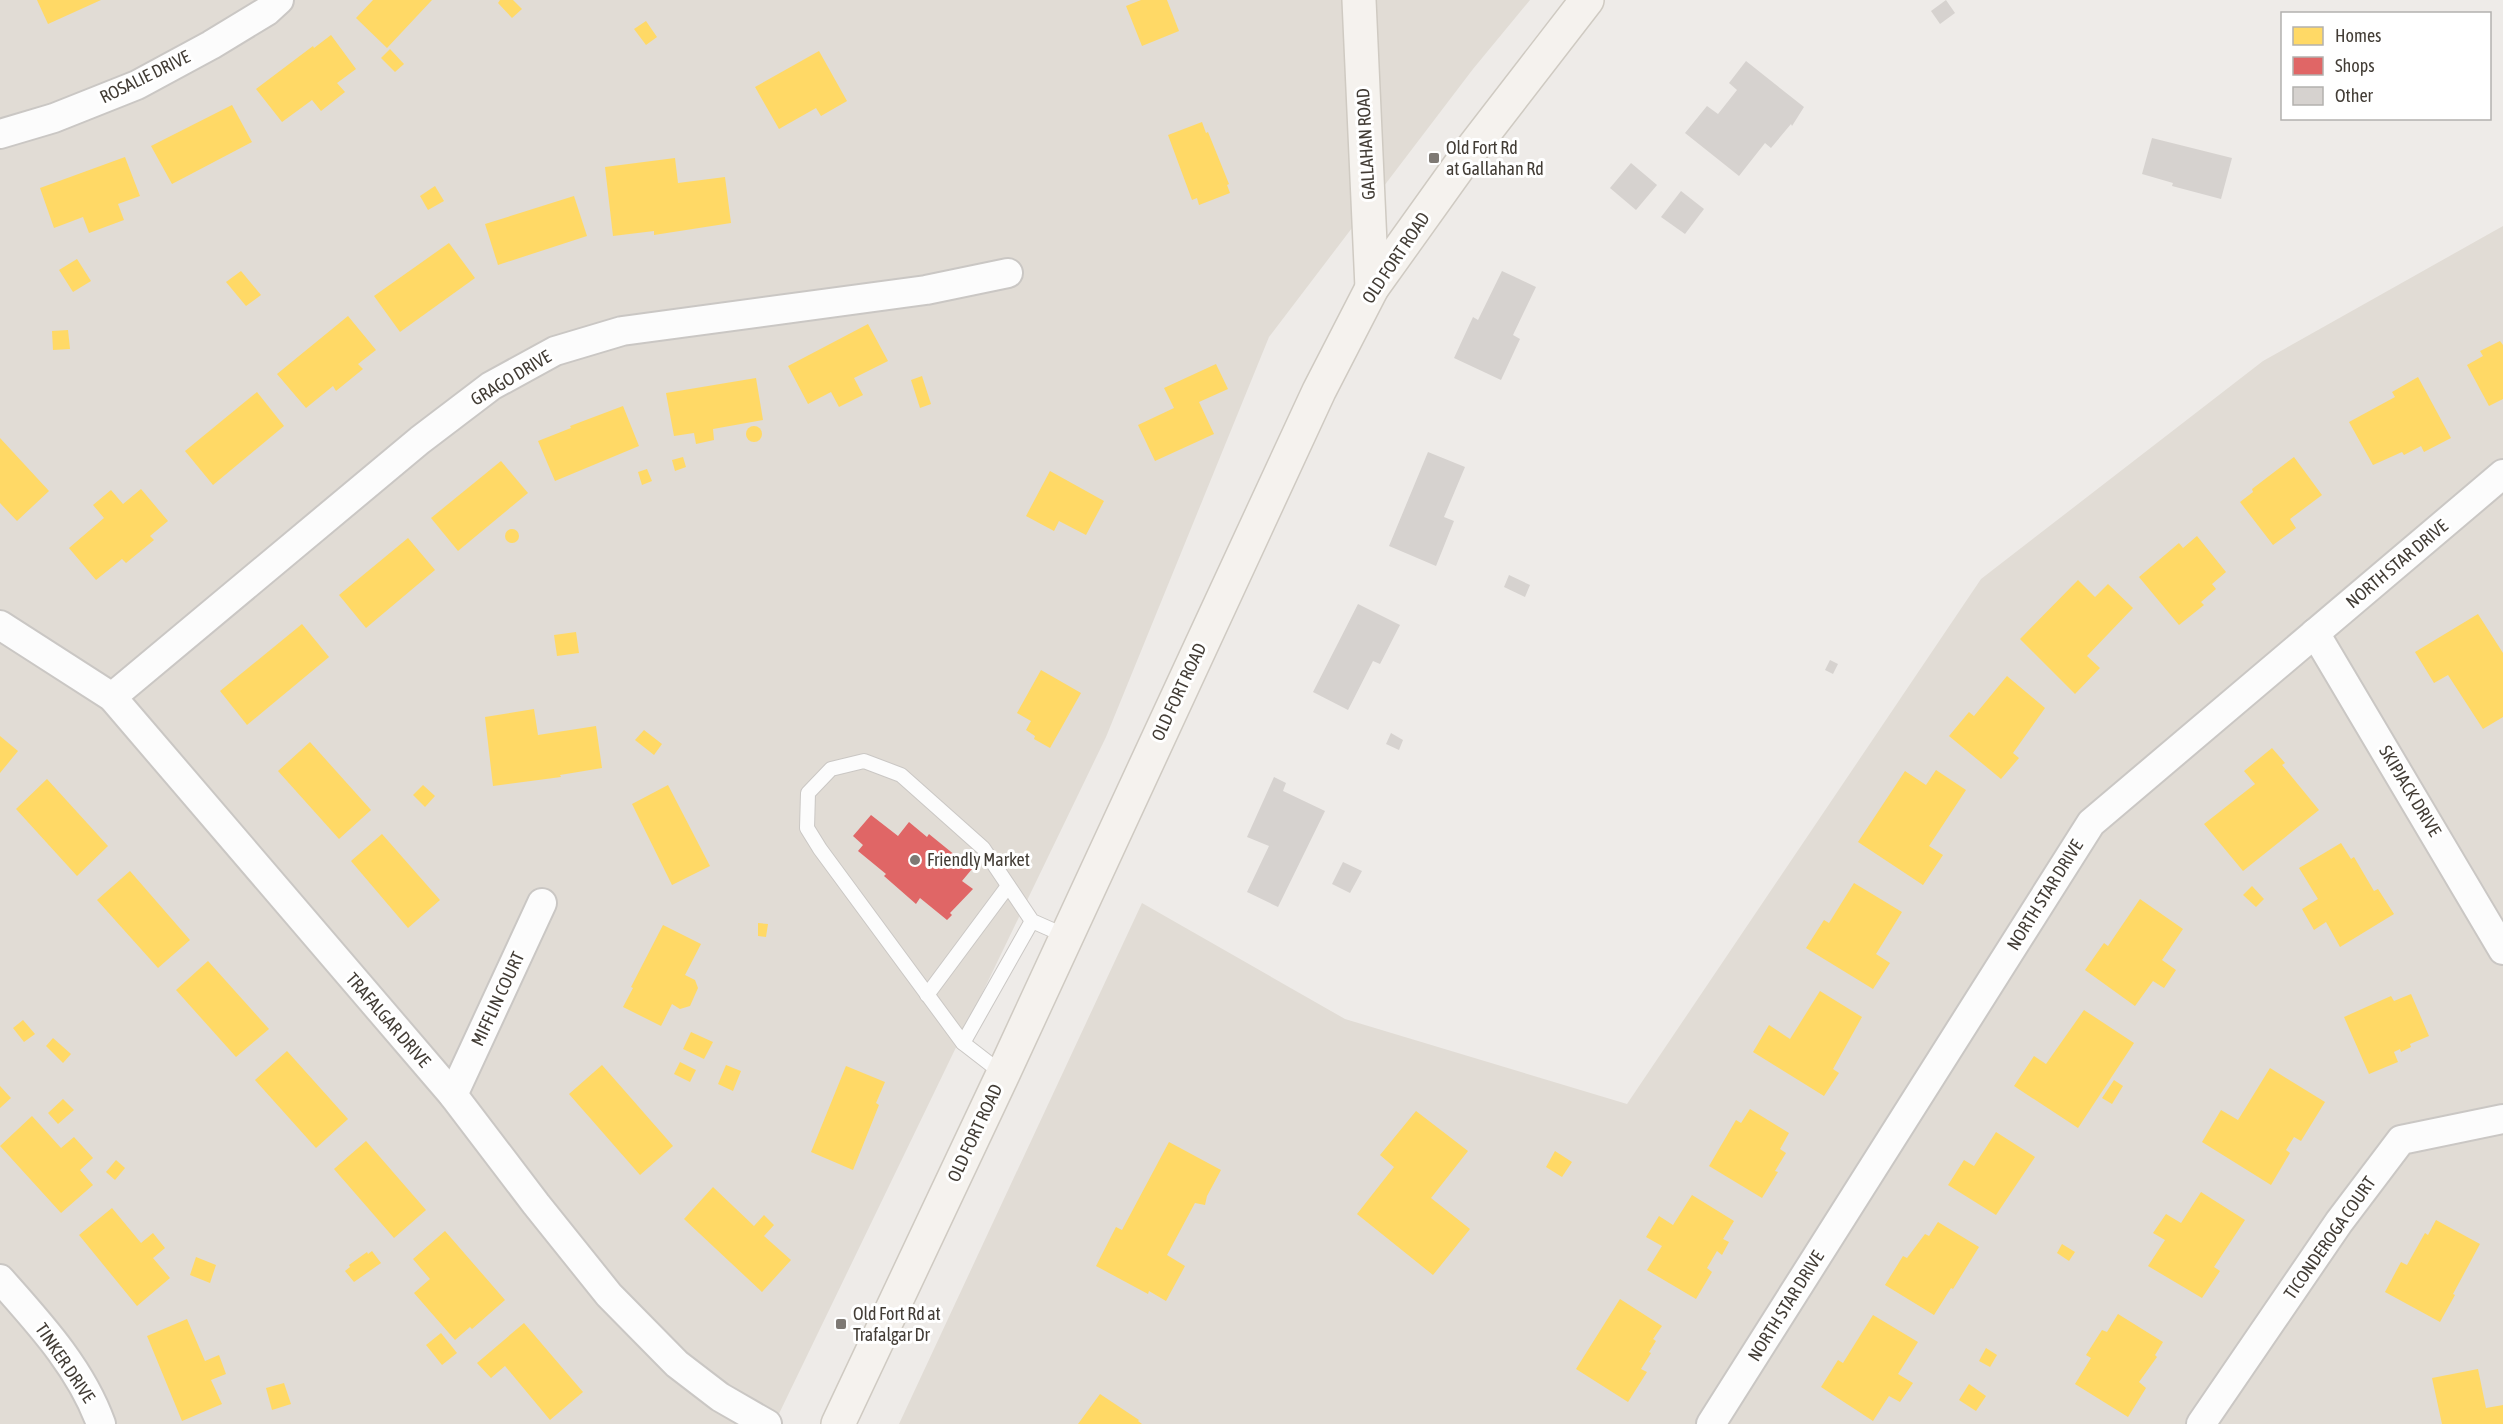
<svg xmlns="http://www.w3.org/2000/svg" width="2503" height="1424" font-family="'Asap Condensed',sans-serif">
<rect width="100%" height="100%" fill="#eeebe8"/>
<g fill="#e1dcd5">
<path d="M0,0h1530l-57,69 -204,268 -163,400 -332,687h-774z"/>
<path d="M2503,226v1198h-1604l243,-521 203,116 282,85 354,-525 282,-218z"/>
</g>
<g fill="#ffd966">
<path d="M37,0h64l-53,24z"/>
<path d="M373,0h59l-45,48 -31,-30z"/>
<path d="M500,0h13l9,9 -10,9 -14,-15z"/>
<path d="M1141,0h26l12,31 -37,15 -16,-40z"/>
<path d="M646,21l11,16 -11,8 -12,-16z"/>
<path d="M331,35l25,34 -19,14 8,9 -24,19 -9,-11 -30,22 -26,-33 57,-43 1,2z"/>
<path d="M390,49l14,15 -9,8 -14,-14z"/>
<path d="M819,51l28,50 -26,15 -5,-8 -37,21 -24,-42z"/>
<path d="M232,105l20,37 -80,42 -21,-38z"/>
<path d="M1202,122l4,11 2,-1 21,52 -2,1 3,8 -31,12 -2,-7 -5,2 -24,-65z"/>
<path d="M125,157l15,39 -22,8 6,16 -35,13 -6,-16 -29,11 -14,-40z"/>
<path d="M675,158l3,25 47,-6 6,46 -77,12v-4l-41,5 -8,-69z"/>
<path d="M435,186l9,15 -16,9 -8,-14z"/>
<path d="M574,196l13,40 -89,29 -13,-41z"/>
<path d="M449,243l26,35 -75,54 -26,-36z"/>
<path d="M77,259l14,22 -18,11 -14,-22z"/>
<path d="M241,271l20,24 -15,11 -20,-24z"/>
<path d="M348,316l28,34 -18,14 5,5 -27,22 -3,-5 -27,22 -29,-34z"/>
<path d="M868,324l20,37 -34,17 9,17 -24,12 -8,-15 -23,12 -20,-38z"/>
<path d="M68,330l2,19 -17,1 -1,-19z"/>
<path d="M2500,341l3,4v54l-14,7 -22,-41 16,-9 -3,-5z"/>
<path d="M1216,364l12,25 -29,13 15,32 -59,27 -17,-36 36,-17 -10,-20z"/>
<path d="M922,376l9,28 -11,4 -9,-28z"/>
<path d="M2418,377l33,61 -27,14 -3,-6 -17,9 -2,-3 -29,13 -24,-43 46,-25 -3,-5z"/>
<path d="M756,378l7,42 -50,9 1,11 -18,4 -2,-11 -20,3 -8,-43z"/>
<path d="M257,392l27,34 -71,59 -28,-34z"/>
<path d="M623,406l16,40 -84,35 -17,-40 33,-13 -1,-2z"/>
<circle cx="754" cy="434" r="8"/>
<path d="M0,438l49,53 -32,30 -17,-18z"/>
<path d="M683,457l3,10 -11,4 -3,-11z"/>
<path d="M2294,457l28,38 -32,24 6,9 -23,17 -33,-43 13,-10 -1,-3z"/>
<path d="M501,461l27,32 -70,58 -27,-33z"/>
<path d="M647,469l5,12 -10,4 -4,-13z"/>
<path d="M1050,471l54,30 -18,34 -27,-14 -5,10 -28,-15z"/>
<path d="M141,489l27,32 -18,15 4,4 -28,23 -4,-4 -26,21 -27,-32 35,-30 -11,-13 18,-15 12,14z"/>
<circle cx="512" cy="536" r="7"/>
<path d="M2197,536l29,36 -14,12 4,5 -15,13 3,3 -25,20 -40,-48 40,-34 4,5z"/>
<path d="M408,538l27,32 -69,58 -27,-33z"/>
<path d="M2078,580l17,17 13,-13 25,24 -46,48 13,12 -25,26 -55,-55z"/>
<path d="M2478,614l25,39v64l-20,12 -35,-54 -14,8 -19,-31z"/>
<path d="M302,624l27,33 -82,68 -27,-34z"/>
<path d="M576,632l3,21 -22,3 -3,-21z"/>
<path d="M1041,670l40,23 -31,55 -16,-9 1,-3 -9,-6 5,-9 -14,-8z"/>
<path d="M2007,676l38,32 -32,45 6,5 -18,21 -52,-43 20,-24 5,4z"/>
<path d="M534,709l4,26 58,-9 6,42 -42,7 1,2 -68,9 -8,-69z"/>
<path d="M644,730l18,14 -8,11 -19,-15z"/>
<path d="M0,736l18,15 -18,22z"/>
<path d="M310,742l61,68 -32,29 -61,-68z"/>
<path d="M2272,748l13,15 -3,2 37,45 -76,61 -39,-47 51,-40 -11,-13z"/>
<path d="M1936,770l30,20 -37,56 14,9 -20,30 -65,-43 47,-71 21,14z"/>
<path d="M47,779l61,67 -31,30 -61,-67z"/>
<path d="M423,785l12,11 -10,11 -12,-12z"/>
<path d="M668,785l42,81 -38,19 -40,-81z"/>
<path d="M382,834l58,66 -32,28 -57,-67z"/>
<path d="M2341,843l10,16 3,-2 20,34 4,-2 16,25 -54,33 -14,-25 -12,8 -12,-21 16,-10 -19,-31z"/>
<path d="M130,871l60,69 -32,28 -61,-68z"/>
<path d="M1854,883l48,29 -26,42 14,9 -17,26 -67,-41 18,-28 5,3z"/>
<path d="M2252,886l12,13 -8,8 -13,-12z"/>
<path d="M2140,899l43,30 -21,31 14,10 -12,18 -11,-7 -18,25 -50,-36 19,-27 4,3z"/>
<path d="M758,923l10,1 -2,13 -8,-1z"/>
<path d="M663,925l38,19 -16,31 10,5 3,8 -8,18 -10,3 -8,-5 -11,22 -38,-19 10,-19 -2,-1z"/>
<path d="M208,961l61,68 -33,28 -60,-67z"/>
<path d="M1820,991l42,26 -29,52 6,4 -15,23 -71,-44 16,-27 21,14z"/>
<path d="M2411,994l18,42 -19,8 1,3 -10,5 -1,-3 -6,3 4,10 -29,12 -25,-57 47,-21 3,5z"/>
<path d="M2084,1010l50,33 -56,85 -64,-42 20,-30 12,8z"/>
<path d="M23,1020l12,14 -11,8 -11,-14z"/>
<path d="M691,1032l22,10 -9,17 -21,-10z"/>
<path d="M53,1038l18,16 -8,9 -17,-17z"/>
<path d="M287,1051l61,68 -32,29 -61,-68z"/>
<path d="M680,1062l16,8 -6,12 -16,-8z"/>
<path d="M602,1065l71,81 -33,29 -71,-81z"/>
<path d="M726,1065l15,6 -8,20 -15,-7z"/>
<path d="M846,1066l39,16 -9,21 3,2 -26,65 -42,-18z"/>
<path d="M2270,1068l55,34 -24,39 -7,-4 -8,13 4,3 -19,32 -69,-43 19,-32 17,10z"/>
<path d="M2114,1080l9,6 -11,18 -10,-6z"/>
<path d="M0,1086l11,12 -11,10z"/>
<path d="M63,1099l11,11 -16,14 -10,-11z"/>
<path d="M1750,1109l39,24 -9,16 6,4 -11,18 3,1 -16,26 -53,-32 27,-46 5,3z"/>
<path d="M1416,1111l52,40 -37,47 39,31 -37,46 -76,-61 37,-47 -14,-12z"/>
<path d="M32,1116l29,32 13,-11 19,21 -13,12 13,15 -32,28 -61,-67z"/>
<path d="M1996,1132l39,25 -39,58 -48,-30 16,-25 10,6z"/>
<path d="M366,1141l60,69 -32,28 -60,-69z"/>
<path d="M1169,1142l52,28 -14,26 -2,9 -10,-2 -28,52 18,11 -19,35 -17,-10 -1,3 -52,-28 20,-39 6,3z"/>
<path d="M1555,1151l17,11 -10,15 -16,-10z"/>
<path d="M116,1160l9,8 -10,12 -9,-8z"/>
<path d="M713,1187l41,39 10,-11 10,10 -10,11 27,24 -29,32 -78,-73z"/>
<path d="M2201,1192l44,28 -31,47 6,4 -18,27 -54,-32 17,-26 -12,-7 13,-19 15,9z"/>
<path d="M1692,1195l42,26 -11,18 6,3 -7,13 -5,-4 -10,17 5,4 -16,27 -49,-29 15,-24 -16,-9 13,-21 14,9z"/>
<path d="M112,1208l29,35 12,-10 12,15 -12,10 17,20 -33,28 -58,-71z"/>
<path d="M2436,1220l44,24 -27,50 2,1 -15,27 -55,-30 16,-30 6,3 18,-32 3,2z"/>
<path d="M1938,1222l41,25 -26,42 -2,-1 -17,27 -49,-30 18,-29 4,2 18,-24 4,2z"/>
<path d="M445,1231l60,69 -33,29 -2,-2 -15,13 -41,-47 16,-14 -17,-20z"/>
<path d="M2062,1244l13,8 -6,9 -12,-8z"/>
<path d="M372,1251l9,12 -27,19 -9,-11 5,-4 -1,-2 18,-13 1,2z"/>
<path d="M196,1257l20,8 -6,18 -20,-8z"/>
<path d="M1620,1299l42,27 -9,13 3,2 -7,11 2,1 -10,16 6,3 -19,30 -52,-33z"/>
<path d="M2118,1314l45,28 -8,13 2,2 -18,25 7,6 -18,29 -53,-33 16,-26 -5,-3 16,-25 5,2z"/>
<path d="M1873,1315l45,27 -20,32 15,9 -13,19 -11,-6 -16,25 -52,-34 17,-27 5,3z"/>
<path d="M187,1319l18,42 14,-6 7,19 -15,6 11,24 -40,17 -35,-85z"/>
<path d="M524,1323l59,69 -33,28 -45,-54 -14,12 -14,-15z"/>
<path d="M441,1333l16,20 -15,12 -16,-20z"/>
<path d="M1986,1348l11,7 -7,12 -11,-6z"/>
<path d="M2478,1369l8,39 17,-3v19h-61l-10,-46z"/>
<path d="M284,1383l7,21 -19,6 -6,-22z"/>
<path d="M1969,1384l17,12 -10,15 -17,-11z"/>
<path d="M1100,1394l39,26 -1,1 4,3h-64z"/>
</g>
<path fill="#e06666" d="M871,815l27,21 11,-14 18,15 2,-3 43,35 -10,12 11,8 -23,24 2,2 -5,5 -27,-22 -4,6 -32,-28 2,-2 -28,-23 5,-6 -10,-9z"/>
<g fill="#d6d2cf">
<path d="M1946,0l9,13 -15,11 -9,-13z"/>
<path d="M1746,61l58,46 -12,19 -1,-2 -20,24 -6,-5 -26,33 -54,-43 22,-27 11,8 19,-24 -8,-7z"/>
<path d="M2152,138l80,20 -11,41 -49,-13 1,-3 -31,-9z"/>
<path d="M1631,163l26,22 -21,25 -26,-22z"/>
<path d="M1681,191l23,18 -19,25 -24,-17z"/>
<path d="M1502,271l34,16 -23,48 7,4 -19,41 -47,-22 19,-41 5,3z"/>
<path d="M1428,452l37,15 -21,50 10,4 -18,45 -47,-20z"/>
<path d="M1509,575l21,10 -5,12 -21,-10z"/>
<path d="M1358,604l42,21 -20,39 -7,-3 -25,49 -35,-18z"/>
<path d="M1830,660l8,4 -5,10 -8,-4z"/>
<path d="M1391,733l12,7 -4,10 -13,-6z"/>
<path d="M1274,777l12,6 -3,8 42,20 -47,96 -31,-15 22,-46 -22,-9z"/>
<path d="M1343,862l19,9 -12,22 -18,-9z"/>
</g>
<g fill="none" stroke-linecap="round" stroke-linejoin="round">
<defs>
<g id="lane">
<path d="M927,995l81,-109"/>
<path d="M963,1043l69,-122"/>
<path d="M1003,1074l-40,-31 -143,-194 -13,-21 1,-35 23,-24 33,-8 37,14 82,73 49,73 34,15"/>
</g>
<g id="street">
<path d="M0,134l54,-16 83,-33 74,-40 56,-34 12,-11"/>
<path d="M0,625l112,72 341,398 83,109 73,91 68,69 43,33 47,27"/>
<path d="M2315,633l188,317"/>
<path d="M112,697l308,-257 71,-54 64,-35 67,-20 304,-41 82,-17"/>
<path d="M453,1095l89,-192"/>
<path d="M0,1279c39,44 81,89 101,145"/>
<path d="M1711,1424l380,-601 412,-349"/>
<path d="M2201,1424l138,-202 62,-82 102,-21"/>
</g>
<g id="secondary">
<path d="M1359,0l13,288"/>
<path d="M838,1424l165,-350 316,-683 53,-103 93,-130 122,-158"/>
</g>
</defs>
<use href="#lane" stroke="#cac7c4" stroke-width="16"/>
<use href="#street" stroke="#cac7c4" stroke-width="32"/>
<use href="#secondary" stroke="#cfcac2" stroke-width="36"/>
<use href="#lane" stroke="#fcfcfc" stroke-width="14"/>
<use href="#street" stroke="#fcfcfc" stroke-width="28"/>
<use href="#secondary" stroke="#f5f2ee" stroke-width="33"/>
</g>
<g fill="#7e7974" stroke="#fff" stroke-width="2">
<rect x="1428" y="152" width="12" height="12" rx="3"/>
<circle cx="915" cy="860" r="6"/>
<rect x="835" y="1318" width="12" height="12" rx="3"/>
</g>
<g text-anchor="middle" stroke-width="6" stroke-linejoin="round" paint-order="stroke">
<g font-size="18" fill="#423c35" stroke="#fff">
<text transform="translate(145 77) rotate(-26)" y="6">ROSALIE DRIVE</text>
<text transform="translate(1366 144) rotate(-93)" y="6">GALLAHAN ROAD</text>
<text transform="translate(1396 258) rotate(-56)" y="6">OLD FORT ROAD</text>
<text transform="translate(511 378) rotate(-31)" y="6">GRAGO DRIVE</text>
<text transform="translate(2397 564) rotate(-40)" y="6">NORTH STAR DRIVE</text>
<text transform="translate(1179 692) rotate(-65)" y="6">OLD FORT ROAD</text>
<text transform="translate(2410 791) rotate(59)" y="6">SKIPJACK DRIVE</text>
<text transform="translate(2045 895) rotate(-58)" y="6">NORTH STAR DRIVE</text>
<text transform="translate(498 999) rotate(-65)" y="6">MIFFLIN COURT</text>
<text transform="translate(388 1020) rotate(49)" y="6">TRAFALGAR DRIVE</text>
<text transform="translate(975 1133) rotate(-65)" y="6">OLD FORT ROAD</text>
<text transform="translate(2330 1238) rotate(-55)" y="6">TICONDEROGA COURT</text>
<text transform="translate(1786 1306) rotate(-58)" y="6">NORTH STAR DRIVE</text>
<text transform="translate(65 1363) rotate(56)" y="6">TINKER DRIVE</text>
</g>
<g font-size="18" fill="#423c35" stroke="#fff" text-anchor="start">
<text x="1446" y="154">Old Fort Rd<tspan x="1446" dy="21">at Gallahan Rd</tspan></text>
<text x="927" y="866">Friendly Market</text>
<text x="853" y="1320">Old Fort Rd at<tspan x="853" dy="21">Trafalgar Dr</tspan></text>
</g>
</g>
<rect x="2281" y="12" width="210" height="108" fill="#ffffff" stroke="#b3b1ae" stroke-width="1.5"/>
<rect x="2293" y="27" width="30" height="18" fill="#ffd966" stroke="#b3b1ae" stroke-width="1.5"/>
<text x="2335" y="42" font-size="18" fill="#423c35">Homes</text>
<rect x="2293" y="57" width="30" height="18" fill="#e06666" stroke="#b3b1ae" stroke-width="1.5"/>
<text x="2335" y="72" font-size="18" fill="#423c35">Shops</text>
<rect x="2293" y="87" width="30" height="18" fill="#d6d2cf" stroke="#b3b1ae" stroke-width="1.5"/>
<text x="2335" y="102" font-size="18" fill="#423c35">Other</text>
</svg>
